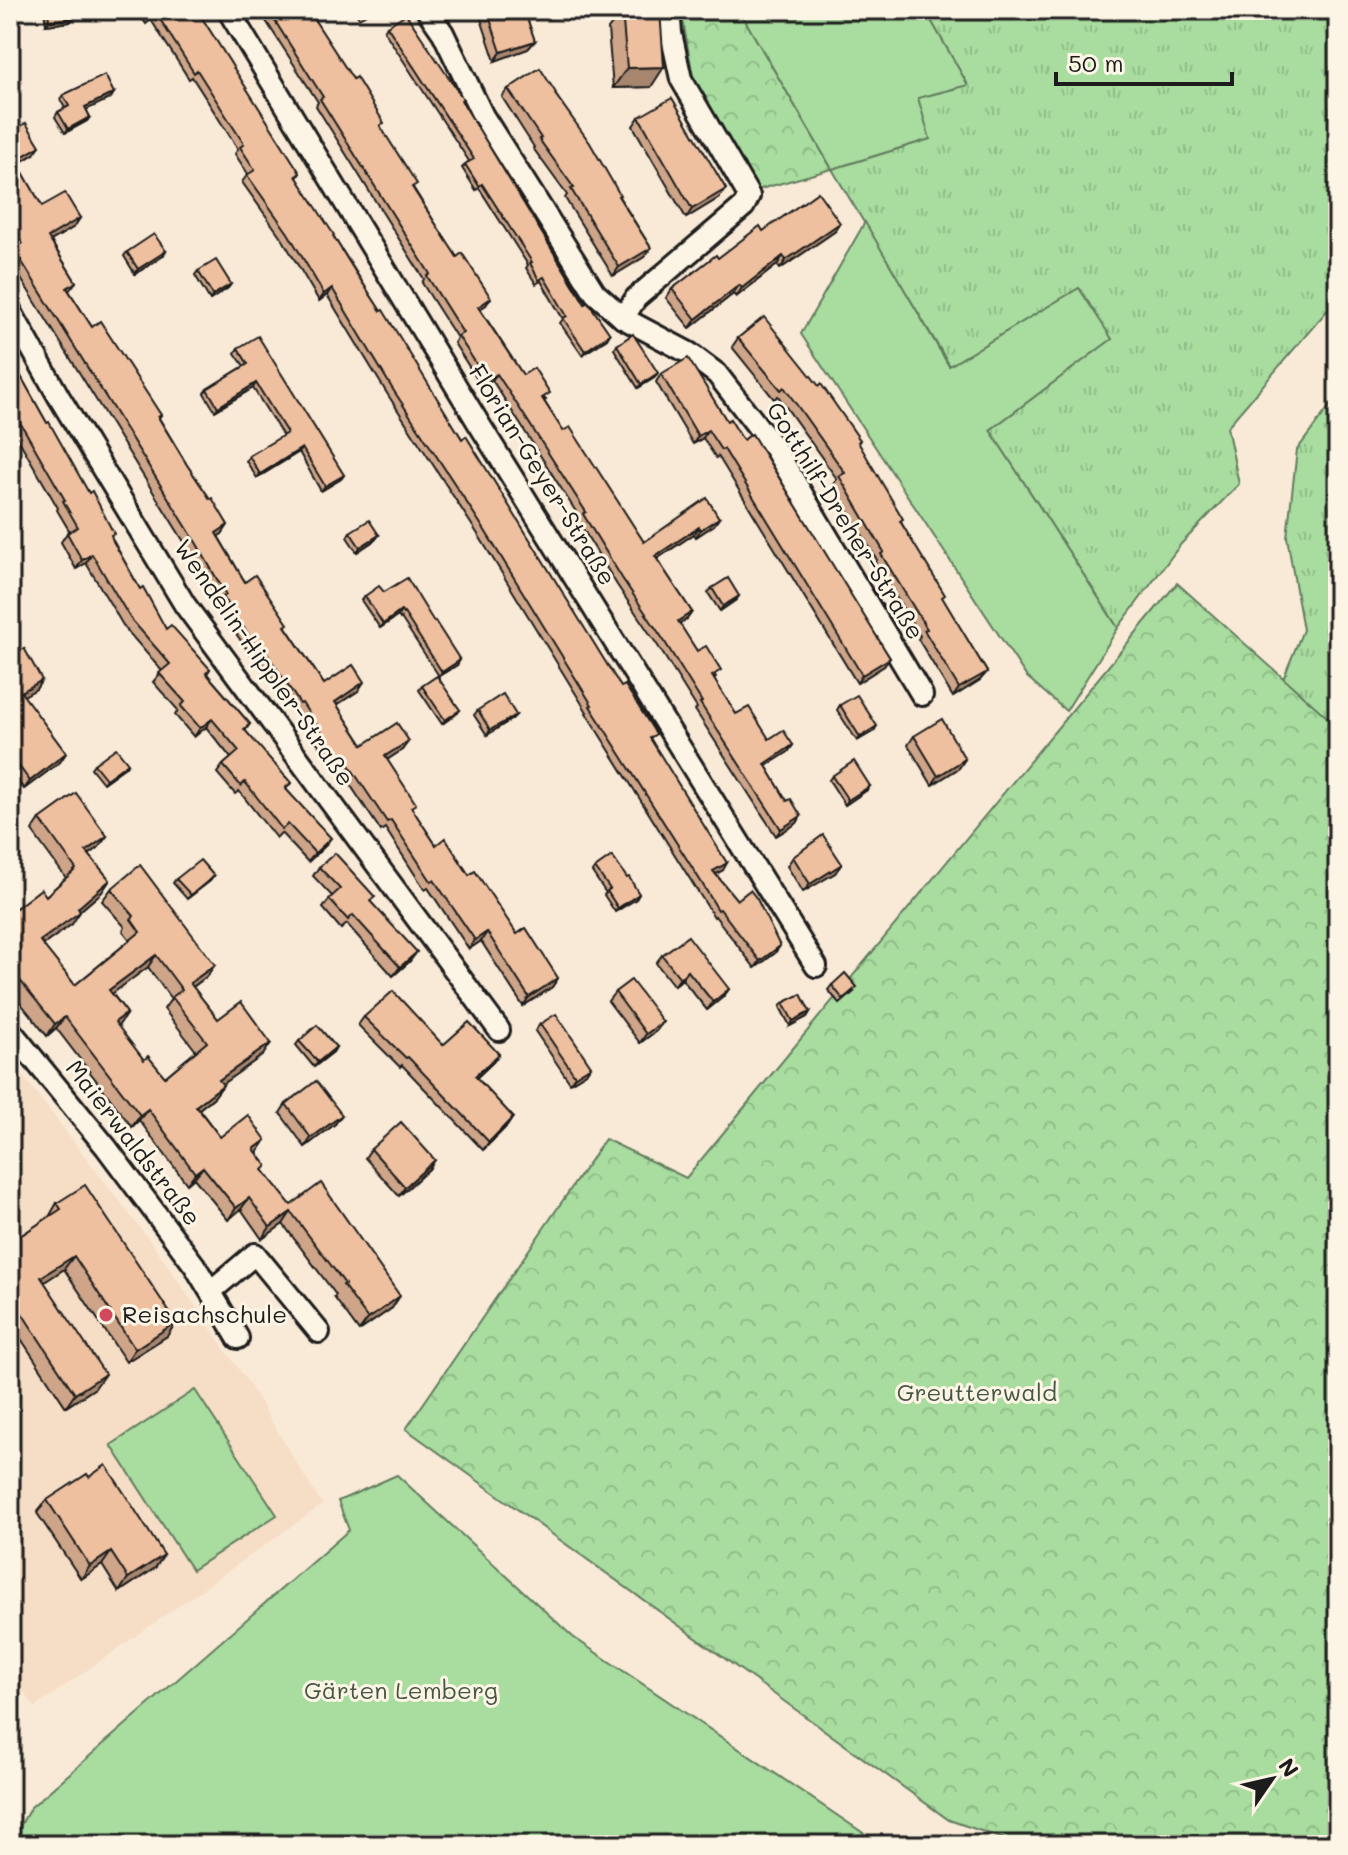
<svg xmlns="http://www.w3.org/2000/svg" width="1348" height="1855" font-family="Mali,sans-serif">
<defs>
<pattern id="grass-tufts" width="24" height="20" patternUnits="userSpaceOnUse" patternTransform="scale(2)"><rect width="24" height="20" fill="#a8dd9f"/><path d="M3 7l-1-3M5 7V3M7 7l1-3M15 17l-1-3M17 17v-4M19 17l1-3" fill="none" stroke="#90bd88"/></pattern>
<pattern id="park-crowns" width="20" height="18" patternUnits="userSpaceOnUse" patternTransform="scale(2)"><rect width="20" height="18" fill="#a8dd9f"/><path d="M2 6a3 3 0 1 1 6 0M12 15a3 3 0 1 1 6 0" fill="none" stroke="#90bd88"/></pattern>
</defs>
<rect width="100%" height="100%" fill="#f9ead7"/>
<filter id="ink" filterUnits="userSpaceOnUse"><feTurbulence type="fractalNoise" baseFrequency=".0125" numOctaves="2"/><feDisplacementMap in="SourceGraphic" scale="16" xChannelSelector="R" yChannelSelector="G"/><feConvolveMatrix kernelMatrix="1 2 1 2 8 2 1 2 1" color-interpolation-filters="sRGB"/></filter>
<g filter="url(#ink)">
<path fill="#f6ddc6" d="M10,1059l144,187 95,138 73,121 -287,202 -25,-34z"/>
<g fill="url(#grass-tufts)" stroke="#627c5e" stroke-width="2">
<path d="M925,10h413v288l-111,129 12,57 -58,60 -63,84 -128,-198 121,-91 -32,-51 -129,78 -118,-197 97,-30 -12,-41 51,-13z"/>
<path d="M1338,395v347l-86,14 51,-126 -16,-93 10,-87z"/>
</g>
<g fill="url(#park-crowns)" stroke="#627c5e" stroke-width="2">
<path d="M681,10h58l93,159 -75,21 -63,-108z"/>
<path d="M1177,583l161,144v1118h-316l-73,-25 -543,-391 199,-290 81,39z"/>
</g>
<g fill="#a8dd9f" stroke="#627c5e" stroke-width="2">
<path d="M739,10h186l43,75 -50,13 12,41 -98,30z"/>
<path d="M865,222l84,144 130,-78 33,51 -122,91 128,198 -52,83 -40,-35 -225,-342z"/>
<path d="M195,1390l82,125 -85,55 -81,-125z"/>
<path d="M397,1475l176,162 308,208h-871l20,-37 319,-278 -11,-29z"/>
</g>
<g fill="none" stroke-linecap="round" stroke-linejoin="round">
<defs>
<g id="minor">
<path d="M228,10l251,414 337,542"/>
<path d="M427,10l16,23 40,83 112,177 28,25 66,35 28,21 58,75 147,246"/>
<path d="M10,310l49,87 126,208 314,425"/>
<path d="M623,318l13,-20 108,-92 5,-10 -68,-117 -10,-46 -2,-23"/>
<path d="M10,1030l96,117 89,119 43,72"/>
<path d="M211,1291l44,-37 64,78"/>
</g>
</defs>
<use href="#minor" stroke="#1c1c1c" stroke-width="26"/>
<use href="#minor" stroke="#fcf5e5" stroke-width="20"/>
</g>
<g fill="#cea589" stroke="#1c1c1c" stroke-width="2" fill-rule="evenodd">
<path d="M44,10h29l-3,12 -24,3z"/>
<path d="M137,10h49l114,163 -3,5 36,58 129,203 189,302 72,129 -7,4 59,79 -20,15 -40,-52 -1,1 -19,-30 -109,-174 1,-1 -108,-176 -91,-141 -61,-100 -8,6 -36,-61 -41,-58 6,-8 -13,-20 3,-5 -46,-72 -3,2 -38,-59 -5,4z"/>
<path d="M259,10h49l73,117 33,62 72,116 -6,4 43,66 23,25 -2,1 19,30 81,111 75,-24 -5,7 -18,12 -2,-3 -37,25 35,53 -5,7 -8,5 18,27 19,26 -2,2 22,35 33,25 24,6 -5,7 -22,14 21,35 14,15 -4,7 -21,13 -81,-126 2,-2 -39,-62 -41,-61 -39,-64 2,-3 -63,-99 -25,-39 -10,7 -28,-44 3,-5 -35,-55 2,-4 -108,-173 2,-4z"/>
<path d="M354,10h19l-14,8z"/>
<path d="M478,10h46l11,31 -7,8 -33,12z"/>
<path d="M607,10h53l-9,77 -38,1 -5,-59 4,-5 -4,-8z"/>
<path d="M387,26l76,73 -2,2 146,238 -25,16 -22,-32 3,-4 -22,-38 -5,3 -10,-16 2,-3 -49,-77 -3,2 -14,-22 7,-7 -85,-130z"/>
<path d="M508,89l47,5 96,154 -7,9 -31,19 -48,-78 2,-3 -34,-47 1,-1 -32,-50z"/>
<path d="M63,95l48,3 -25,11 4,8 -3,4 -22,12 -10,-16 3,-5 7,-4 -5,-9z"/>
<path d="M639,117l80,81 -33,20 -53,-92z"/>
<path d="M10,133l24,21 -16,10 24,42 38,12 -6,9 -23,14 25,41 -7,9 23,36 69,88 -2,3 28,47 41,60 -6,9 -4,2 27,46 41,45 38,57 34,7 -21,14 26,40 39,5 -15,10 25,49 24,36 33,30 48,59 41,44 -6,9 -29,19 -42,-65 -12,8 -41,-61 -3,2 -40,-62 -4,3 -40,-60 -3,2 -42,-62 -2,2 -40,-61 -4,2 -33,-48 2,-4 -28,-49 -181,-292v-7l4,-5 -4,-8z"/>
<path d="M763,231l71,1 -54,37 -3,-4 -41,32 -3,-3 -43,34 -24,-30 6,-9z"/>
<path d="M166,251l-3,5 -28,18 -11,-18 3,-4z"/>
<path d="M198,271l33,13 -3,4 -18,12 -15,-25z"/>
<path d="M738,338l122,102 -2,3 43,79 41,77 45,73 -7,8 -27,17 -35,-58 2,-3 -45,-73 2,-3 -44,-75 4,-6 -59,-83 -4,3 -42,-52z"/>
<path d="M617,345l37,33 -16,10 -24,-39z"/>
<path d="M238,348l106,127 -3,4 -20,12 -22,-39 -42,26 -11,-17 3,-5 34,-20 -30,-48 -38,23 -11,-18 3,-4 37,-23 -9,-13z"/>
<path d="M10,357l130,232 26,40 44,40 -3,5 43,50 -5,7 46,52 -5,6 39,57 -17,16 -27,-29 -5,5 -37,-47 -4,3 -18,-21 6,-8 8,-7 -25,-31 -12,10 -19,-22 3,-5 -25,-28 9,-11 -38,-44 -38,-64 -10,6 -15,-27 6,-9 3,-1 -13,-22 1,-2 -48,-83z"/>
<path d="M661,374l66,47 163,237 -6,8 -27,17 -139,-227 -2,2 -13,-20 -10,6 -37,-62z"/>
<path d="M350,532l29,3 -4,5 -18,12 -10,-15z"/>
<path d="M712,588l27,8 -3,4 -16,11 -12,-18z"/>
<path d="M384,592l73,73 -18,11 -38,-58 -1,1 -2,-3 -18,12 -19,-28 4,-4z"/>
<path d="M10,645l5,9 27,26 -6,9 -13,7 43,57 -6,9 -36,27 -14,-18z"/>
<path d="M422,686l38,24 -4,4 -14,10 -23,-34z"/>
<path d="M840,705l34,26 -17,10 -20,-31z"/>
<path d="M478,710l38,5 -4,4 -25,16 -13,-20z"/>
<path d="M914,736l51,23 -6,9 -27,17 -24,-40z"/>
<path d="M94,764l31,3 -22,16 -12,-15z"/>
<path d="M832,776l38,10 -3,4 -22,15 -16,-25z"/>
<path d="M40,819l67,17 -9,12 -9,7 13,37 -22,19 -8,13 -29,21 32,40 55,-45 -7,-9 2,-4 -23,-26 9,-12 95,88 -13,10 25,32 45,36 -41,29 1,1 -9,12 -15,12 21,28 37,16 7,18 27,34 101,103 -33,23 -25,-34 2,-2 -53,-71 -21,15 -21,-30 -13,11 -34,-42 -7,6 -48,-64 -7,7 -76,-99 -9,8 -37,-46v-90l6,8 30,-12 20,-18 -34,-47zM148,967l23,32 -7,10 32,42 -31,26 -21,-17 -27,-34 10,-13 -15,-20z"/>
<path d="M793,857l42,16 -32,19 -16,-26z"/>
<path d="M319,867l52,35 39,59 -17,15 -46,-52 -6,5 -18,-21 9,-12 -19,-20z"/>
<path d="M595,868l32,10 12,16 -3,5 -21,13 -11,-17 2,-2 -14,-21z"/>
<path d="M214,876l-4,5 -23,18 -14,-16 3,-4z"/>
<path d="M662,955l67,34 -6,8 -16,13 -25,-31 -8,7 -18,-23z"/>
<path d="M832,985l22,7 -14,12 -12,-14z"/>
<path d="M615,992l48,30 -7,9 -16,12 -32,-42z"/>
<path d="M783,1003l27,9 -3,5 -17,9 -10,-19z"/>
<path d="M364,1017l79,28 56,9 -6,8 -17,16 37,39 -6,9 -24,24 -81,-85 -2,2 -42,-42z"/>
<path d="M540,1024l46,49 -16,10 -35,-52z"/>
<path d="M299,1041l37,6 -3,5 -19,15 -18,-22z"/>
<path d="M286,1104l49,20 -30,23 -25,-34z"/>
<path d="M371,1149l58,20 -30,27 -34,-38z"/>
<path d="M57,1203l119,119 -9,14 -41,26 -62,-93 -20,13 51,106 -29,19 -56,-85v-88l4,6 35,-23z"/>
<path d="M47,1500l117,55 -9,13 -36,24 -17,-27 -21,14 -44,-66z"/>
</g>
<g fill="#a7866f" stroke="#1c1c1c" stroke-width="2">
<path d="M74,18l-4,4 -24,3 3,-4z"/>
<path d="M535,41l-7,8 -33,12 6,-9z"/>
<path d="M664,67l-13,20 -38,1 14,-20z"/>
<path d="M114,93l-3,5 -29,14 3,-5z"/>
<path d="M90,117l-3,4 -22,12 3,-4z"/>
<path d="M40,146l-6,8 -24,14 6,-8z"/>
<path d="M726,189l-7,9 -33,20 6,-9z"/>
<path d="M80,218l-6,9 -32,19 6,-9z"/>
<path d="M840,223l-6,9 -54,37 6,-9z"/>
<path d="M651,248l-7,9 -31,19 6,-9z"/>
<path d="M166,251l-3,5 -28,18 3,-5z"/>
<path d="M783,256l-6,9 -41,32 6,-9z"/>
<path d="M231,284l-3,4 -18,12 3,-5z"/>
<path d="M739,285l-6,9 -43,34 6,-9z"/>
<path d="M332,288l-5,7 -8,6 5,-7z"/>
<path d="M491,298l-5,7 -13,8 5,-6z"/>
<path d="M610,334l-3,5 -25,16 3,-4z"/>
<path d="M658,373l-4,5 -16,10 3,-4z"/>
<path d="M497,374l-5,6 -10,7 5,-7z"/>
<path d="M256,383l-3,5 -38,23 3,-4z"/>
<path d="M708,430l-5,8 -10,6 5,-8z"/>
<path d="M302,448l-3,4 -42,26 3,-4z"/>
<path d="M344,475l-3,4 -20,12 4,-5z"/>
<path d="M719,518l-5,7 -18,12 4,-7z"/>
<path d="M228,525l-6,9 -12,7 6,-8z"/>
<path d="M699,527l-5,7 -44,29 5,-7z"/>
<path d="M379,535l-4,5 -18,12 3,-5z"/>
<path d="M92,554l-6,9 -10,6 6,-9z"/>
<path d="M739,596l-3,4 -16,11 3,-5z"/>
<path d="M401,611l-3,5 -18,12 3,-4z"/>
<path d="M692,612l-5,7 -14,9 5,-7z"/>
<path d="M890,658l-6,8 -27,17 5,-8z"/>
<path d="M460,660l-3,5 -18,11 3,-4z"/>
<path d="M987,672l-7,8 -27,17 6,-9z"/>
<path d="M42,680l-6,9 -21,12 6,-9z"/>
<path d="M364,682l-6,9 -29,19 6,-8z"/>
<path d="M460,710l-4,4 -14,10 3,-4z"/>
<path d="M516,715l-4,4 -25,16 3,-5z"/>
<path d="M212,719l-6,8 -12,10 6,-9z"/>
<path d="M877,726l-3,5 -17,10 3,-4z"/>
<path d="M409,741l-7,9 -23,15 6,-9z"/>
<path d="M793,745l-5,7 -28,18 5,-6z"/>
<path d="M66,753l-6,9 -36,27 6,-8z"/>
<path d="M965,759l-6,9 -27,17 6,-9z"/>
<path d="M128,763l-3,4 -22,16 3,-4z"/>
<path d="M870,786l-3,4 -22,15 3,-5z"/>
<path d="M801,816l-4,7 -21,13 5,-7z"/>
<path d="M107,836l-9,12 -21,15 9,-12z"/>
<path d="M331,838l-6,8 -17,16 7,-9z"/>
<path d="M727,863l-4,7 -14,8 4,-7z"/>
<path d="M842,864l-7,9 -32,19 7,-8z"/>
<path d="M214,876l-4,5 -23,18 4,-4z"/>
<path d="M110,880l-8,12 -27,23 5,-3 -8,12 -40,29 8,-12z"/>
<path d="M639,894l-3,5 -21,13 3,-4z"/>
<path d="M487,932l-6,9 -12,8 6,-9z"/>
<path d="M780,946l-5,7 -20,15 5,-7z"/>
<path d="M417,952l-7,9 -17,15 7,-9z"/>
<path d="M156,955l-8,12 -47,35 8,-12z"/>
<path d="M215,965l-9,12 -24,18 8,-12z"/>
<path d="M688,971l-6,8 -8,7 6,-8z"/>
<path d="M558,978l-6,9 -29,19 6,-9z"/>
<path d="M729,989l-6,8 -16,13 6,-8z"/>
<path d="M810,1012l-3,5 -17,9 3,-5z"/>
<path d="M127,1013l-8,12 -13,9 9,-12z"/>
<path d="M65,1017l-9,11 -9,8 8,-12z"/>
<path d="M663,1022l-7,9 -16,12 6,-9z"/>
<path d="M271,1043l-8,12 -52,37 8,-12z"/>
<path d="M336,1047l-3,5 -19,15 4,-5z"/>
<path d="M499,1054l-6,8 -24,23 6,-9z"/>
<path d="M591,1066l-5,7 -16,10 5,-7z"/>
<path d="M223,1085l-9,12 -26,21 8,-12z"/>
<path d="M148,1109l-9,11 -7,7 8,-12z"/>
<path d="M342,1115l-7,9 -30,23 6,-9z"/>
<path d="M513,1117l-6,9 -24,24 6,-8z"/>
<path d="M266,1140l-8,12 -12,9 8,-12z"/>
<path d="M435,1160l-6,9 -30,27 6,-9z"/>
<path d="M203,1167l-9,11 -7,6 8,-11z"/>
<path d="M249,1198l-8,11 -13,11 8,-12z"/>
<path d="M291,1212l-8,12 -21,15 8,-12z"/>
<path d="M74,1256l-10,13 -33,22 10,-14z"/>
<path d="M400,1296l-8,12 -33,23 9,-12z"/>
<path d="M176,1322l-9,14 -41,26 9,-13z"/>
<path d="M105,1374l-10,14 -29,19 9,-13z"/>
<path d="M111,1552l-9,13 -21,14 9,-13z"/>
<path d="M164,1555l-9,13 -36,24 9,-14z"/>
</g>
<g fill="#efc09f" stroke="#1c1c1c" stroke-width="2" fill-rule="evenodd">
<path d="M48,10h25l1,8 -25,3z"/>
<path d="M146,10h40l3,5 8,-5 103,163 -4,3 38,59 -1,1 23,37 25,38 2,-1 79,129 4,-3 155,251 4,-2 31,49 -6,4 77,125 -14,8 24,29 13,-10 7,9 23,47 -20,15 -40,-52 -2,1 -18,-30 -110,-174 2,-1 -108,-176 -92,-141 -60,-100 -8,6 -36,-61 -41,-58 8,-5 -15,-23 4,-3 -47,-74 -3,3 -38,-60 -6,4z"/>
<path d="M268,10h40l45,69 3,-2 28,46 -4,3 37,58 -5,3 45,70 5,-4 29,45 -13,9 45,68 11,-7 16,25 -8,5 21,33 7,-4 74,115 63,-44 12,20 -19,12 -1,-3 -44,29 37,56 -14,9 19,30 9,-5 15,24 -9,6 24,38 13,-7 20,32 14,-9 10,15 -28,19 22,37 4,-2 10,17 -20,13 -81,-126 2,-1 -39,-63 -41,-61 -39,-64 3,-2 -64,-100 -25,-38 -10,6 -29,-44 5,-3 -36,-57 3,-2 -110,-175 3,-2z"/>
<path d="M487,10h37l11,31 -34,11z"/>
<path d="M622,10h38l4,57 -37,1z"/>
<path d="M406,14l57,85 -2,1 124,204 3,-2 22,32 -25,17 -22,-33 4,-2 -23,-39 -5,3 -9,-17 2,-1 -50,-78 -3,2 -14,-22 9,-5 -87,-133z"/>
<path d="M540,68l16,25 -1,1 35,49 30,52 -2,1 33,52 -32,19 -48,-78 3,-1 -35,-49 2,-1 -33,-49z"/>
<path d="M105,75l9,18 -29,14 5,10 -22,12 -10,-17 11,-6 -6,-11z"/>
<path d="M672,98l54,91 -34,20 -53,-92z"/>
<path d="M26,123l14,23 -24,14 26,46 23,-13 15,25 -32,19 28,45 -9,6 25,39 8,-6 61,94 -3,2 29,48 23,34 2,-1 16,27 -12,8 29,49 10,-7 33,49 -3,2 39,58 29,-19 11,17 -29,20 28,43 34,-22 12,18 -24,15 31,48 -5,3 25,38 9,-7 24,37 6,-4 42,63 9,-6 32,50 -29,19 -42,-65 -12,8 -41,-60 -3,1 -40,-61 -4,2 -40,-60 -3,3 -42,-62 -2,1 -40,-61 -4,3 -33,-49 3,-2 -29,-51 -183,-295 8,-5 -12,-22v-89z"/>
<path d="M818,192l22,31 -54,37 -3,-4 -41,32 -3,-3 -43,34 -24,-30 44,-34 2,3 42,-32 3,5z"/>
<path d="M154,234l12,17 -28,18 -11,-17z"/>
<path d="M216,260l15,24 -18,11 -15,-24z"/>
<path d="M764,317l55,69 2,-2 39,56 -2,2 45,77 -3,2 45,74 -3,2 45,75 -28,16 -35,-58 3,-1 -46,-75 3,-2 -45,-76 6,-3 -61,-86 -3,3 -43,-52z"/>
<path d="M633,334l25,39 -17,11 -24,-39z"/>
<path d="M258,336l86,139 -19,11 -23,-38 -42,26 -11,-18 38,-23 -31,-50 -38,24 -11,-18 41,-25 -10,-16z"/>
<path d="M10,357l37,66 2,-1 40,71 3,-2 22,43 -3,1 2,6 27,48 3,-2 23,42 5,-4 39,44 -4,4 44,51 -6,5 47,54 -6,5 46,50 -16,15 -27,-29 -6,5 -37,-47 -4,4 -18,-21 16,-14 -27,-32 -12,9 -19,-22 4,-4 -26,-29 11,-9 -40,-46 -38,-64 -10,6 -15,-27 11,-6 -15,-26 2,-1 -55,-95z"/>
<path d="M688,358l39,63 3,-2 13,21 9,-6 138,224 -28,17 -138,-226 -3,1 -13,-20 -10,6 -37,-62z"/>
<path d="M369,520l10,15 -19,12 -10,-15z"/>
<path d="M407,578l27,44 1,-1 25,39 -18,12 -38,-59 -1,1 -2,-3 -18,13 -18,-28 14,-10 5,6z"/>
<path d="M728,578l11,18 -16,10 -11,-18z"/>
<path d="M10,645l5,9 9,-6 18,32 -21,12 45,61 -36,28 -20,-27z"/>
<path d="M437,676l23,34 -15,10 -23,-34z"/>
<path d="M503,694l13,21 -26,15 -12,-20z"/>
<path d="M857,695l20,31 -17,11 -20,-32z"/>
<path d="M942,719l23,40 -27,17 -24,-40z"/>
<path d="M116,748l12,15 -22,16 -12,-15z"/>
<path d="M854,761l16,25 -22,14 -16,-24z"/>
<path d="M76,793l31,43 -21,15 24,29 -32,28 2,4 -40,29 35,44 65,-53 -9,-13 3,-3 -23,-27 29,-24 75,100 -25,18 28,36 23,-17 30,41 -52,37 4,5 -27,21 24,31 28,-22 18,25 -12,9 13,17 -4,4 28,35 30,-22 79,113 -32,23 -25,-34 2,-1 -54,-72 -21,15 -21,-29 -13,10 -33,-41 -8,6 -47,-64 -8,6 -75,-98 -10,7 -45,-56v-68l6,8 25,-19 5,7 30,-27 -36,-50zM156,955l26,35 -10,7 35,45 -42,35 -17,-21 -4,4 -29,-38 12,-9 -18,-23z"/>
<path d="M823,835l19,29 -32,20 -17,-27z"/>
<path d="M335,853l40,44 -5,4 47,51 -17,15 -47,-52 -5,5 -19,-21 11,-10 -21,-22z"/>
<path d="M612,856l15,22 2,-1 10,17 -21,14 -11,-17 3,-2 -15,-21z"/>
<path d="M200,860l14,16 -23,19 -15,-16z"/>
<path d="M688,936l41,53 -16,13 -25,-31 -8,7 -18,-23z"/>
<path d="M845,973l12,14 -14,12 -11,-14z"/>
<path d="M631,980l32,42 -17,12 -31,-42z"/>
<path d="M393,991l50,54 26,-23 30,32 -24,22 38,41 -24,25 -81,-85 -2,1 -42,-41z"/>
<path d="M801,994l9,18 -17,9 -10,-18z"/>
<path d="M556,1014l35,52 -16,10 -35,-52z"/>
<path d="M317,1025l19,22 -18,15 -19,-21z"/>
<path d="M316,1081l26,34 -31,23 -25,-34z"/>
<path d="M401,1122l34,38 -30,27 -34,-38z"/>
<path d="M85,1185l91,137 -41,27 -61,-93 -33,21 64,97 -30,20 -65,-99v-61l4,6 47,-31 -4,-6z"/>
<path d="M106,1465l58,90 -36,23 -17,-26 -21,14 -43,-66 40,-26 2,3z"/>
</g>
</g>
<circle fill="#d1495b" stroke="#fcf5e5" stroke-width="3" cx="106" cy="1315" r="8"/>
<g text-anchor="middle" stroke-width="6" stroke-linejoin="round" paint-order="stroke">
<g font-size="24" fill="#1c1c1c" stroke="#fcf5e5">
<text transform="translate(542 475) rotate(58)" y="8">Florian-Geyer-Straße</text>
<text transform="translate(845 521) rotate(58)" y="8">Gotthilf-Dreher-Straße</text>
<text transform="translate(264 663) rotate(55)" y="8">Wendelin-Hippler-Straße</text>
<text transform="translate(133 1143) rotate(52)" y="8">Maierwaldstraße</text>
</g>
<g font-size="24" fill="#1c1c1c" stroke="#fcf5e5" text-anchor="start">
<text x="122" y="1323">Reisachschule</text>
</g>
<g font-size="24" fill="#465643" stroke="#fcf5e5">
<text x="977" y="1401">Greutterwald</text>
<text x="401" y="1699">Gärten Lemberg</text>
</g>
</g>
<rect width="1348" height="1855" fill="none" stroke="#fcf5e5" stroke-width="40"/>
<rect x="20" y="20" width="1308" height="1815" fill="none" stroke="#1c1c1c" stroke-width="3" filter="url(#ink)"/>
<g transform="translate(1272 1779) rotate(56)" stroke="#fcf5e5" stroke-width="6" paint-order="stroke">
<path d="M0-6L14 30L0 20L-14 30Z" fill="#1c1c1c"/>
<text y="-12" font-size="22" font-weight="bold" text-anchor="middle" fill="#1c1c1c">N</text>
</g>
<path d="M1056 72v12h176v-12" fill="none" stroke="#1c1c1c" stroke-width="4"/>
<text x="1068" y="72" font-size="24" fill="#1c1c1c" stroke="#fcf5e5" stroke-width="6" paint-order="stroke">50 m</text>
</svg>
